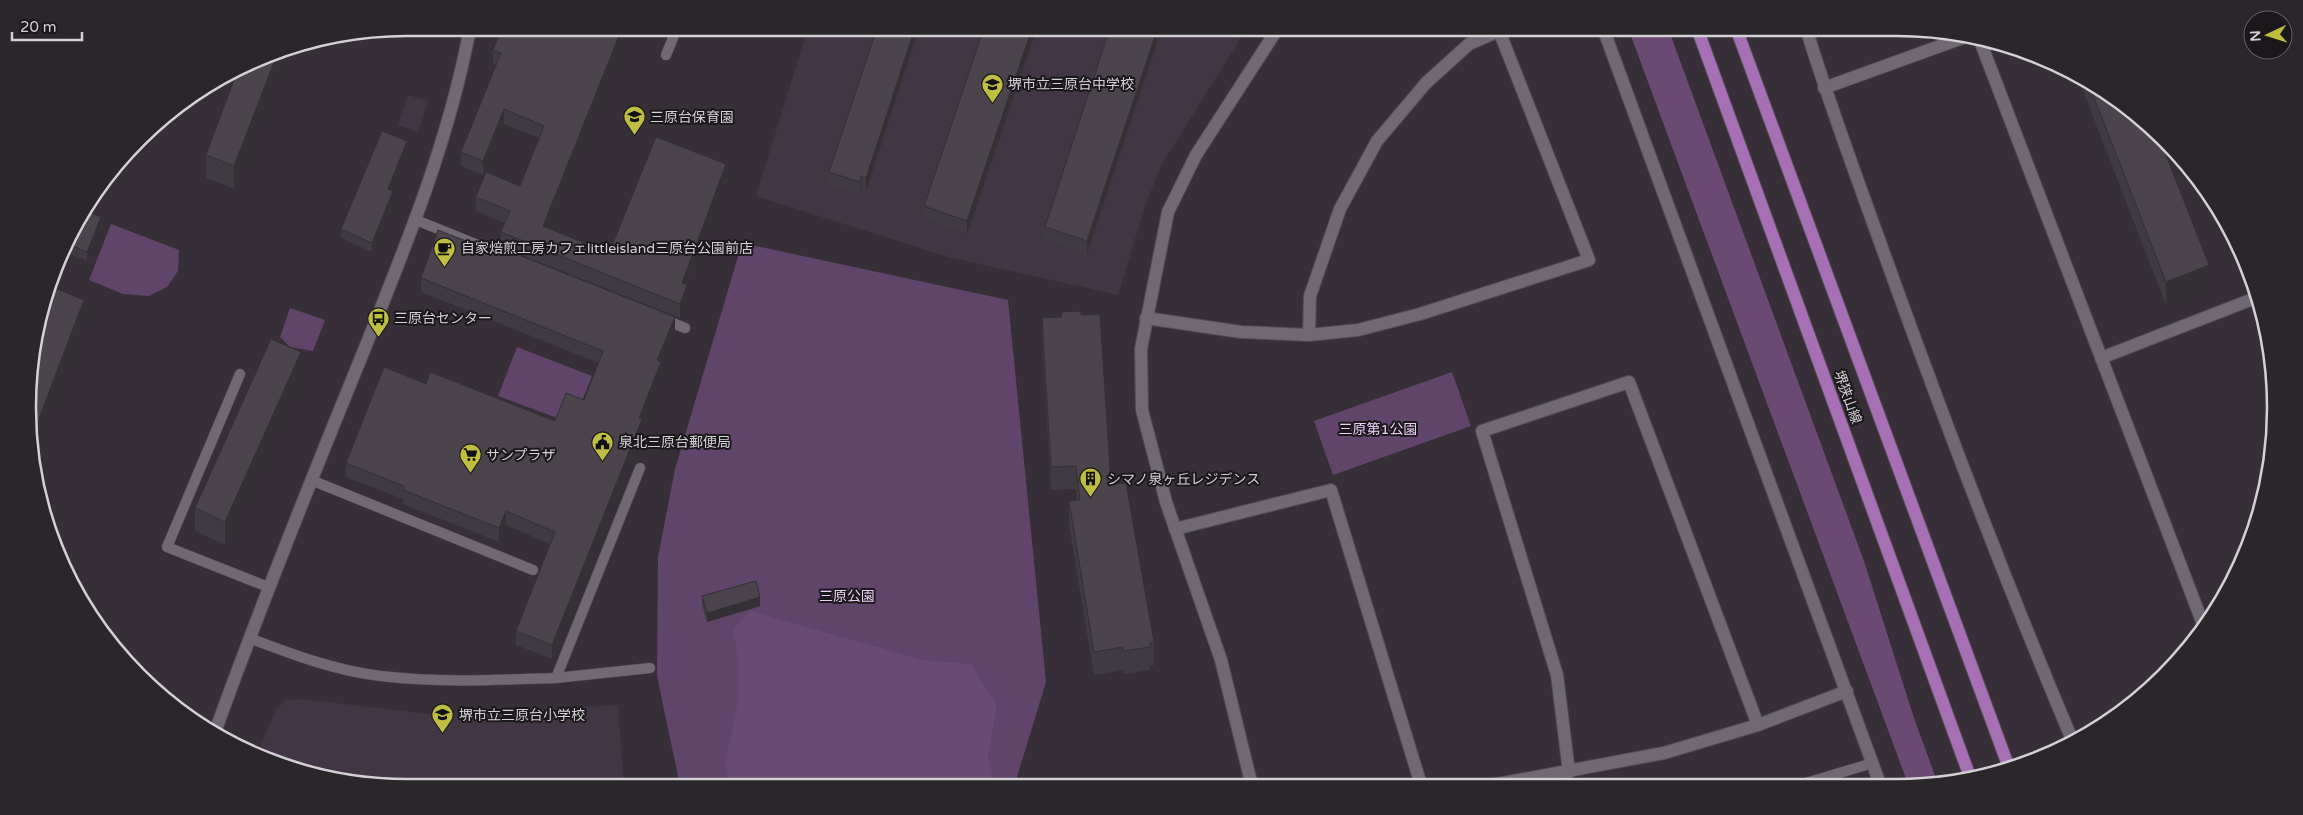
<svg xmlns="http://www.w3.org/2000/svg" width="2303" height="815" font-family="'Varela Round','Noto Sans JP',sans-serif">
<rect width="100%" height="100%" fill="#362f37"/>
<g fill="#413644">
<path d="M808,28h439l-85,136 -16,39 -28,92 -170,-38 -192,-61z"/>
<path d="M408,95l20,6 -10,31 -20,-7z"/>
<path d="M302,699l143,17 173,-11 6,82h-216l-99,-12 -51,-24 18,-41 10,-10z"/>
</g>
<g fill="#614469">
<path d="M111,224l68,26 -1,21 -11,16 -18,9 -26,-2 -34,-14z"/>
<path d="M742,243l266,57 38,382 -29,95v9l-332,1 -6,-6 -22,-105 1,-119 17,-88z"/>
<path d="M290,308l35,12 -12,31 -23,-4 -10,-10z"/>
<path d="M517,347l75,29 -14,35 -18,8 -62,-23z"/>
<path d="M1452,372l19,54 -138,49 -19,-54z"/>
</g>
<g fill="#6a4972">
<path d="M1628,28h40l196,533 50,157 24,66h-30z"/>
<path d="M750,611l173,49 48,4 26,41 -9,52 6,29 -263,1 -6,-24 13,-63v-41l-5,-30z"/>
</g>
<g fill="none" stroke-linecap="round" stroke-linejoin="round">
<defs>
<g id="lane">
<path d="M666,55l11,-27"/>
<path d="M416,220l89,36"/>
<path d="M663,319l22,9"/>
<path d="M240,374l-73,173 101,40"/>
<path d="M311,480l222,90"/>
<path d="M249,638c42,16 87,33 132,38 58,7 117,4 175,2l84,-210"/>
<path d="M556,678l94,-10"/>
<path d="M1799,785l74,-22"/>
</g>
<g id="street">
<path d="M1979,38l224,586"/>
<path d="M1824,88l141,-51"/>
<path d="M1146,318l95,14 68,3 49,-5 62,-16 169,-54 -91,-232"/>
<path d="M1309,335l1,-39 30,-87 37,-68 49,-58 43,-39 30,-13"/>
<path d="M2101,358l157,-61"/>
<path d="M1175,529l156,-39 90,295"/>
<path d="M1569,772l-12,-97 -75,-244 147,-49 129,343"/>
<path d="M1492,785l172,-32 94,-28 89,-34"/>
</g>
<g id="secondary">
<path d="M1603,28l277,756"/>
<path d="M1806,28c26,85 58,169 88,253 56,155 115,309 179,461"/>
<path d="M215,732c44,-122 92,-242 141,-362 45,-112 92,-223 114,-342"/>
<path d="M1252,786l-31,-126 -55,-158 -24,-92 -1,-61 27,-137 28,-57 82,-127"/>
</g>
<g id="primary">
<path d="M1697,28l273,749"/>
<path d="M1736,28l272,737"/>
</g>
</defs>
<use href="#lane" stroke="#504b52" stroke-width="11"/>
<use href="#street" stroke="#504b52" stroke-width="14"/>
<use href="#secondary" stroke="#504b52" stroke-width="14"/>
<use href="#primary" stroke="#504b52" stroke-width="14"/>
<use href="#lane" stroke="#706872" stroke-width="10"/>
<use href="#street" stroke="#706872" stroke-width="12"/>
<use href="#secondary" stroke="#706872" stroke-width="12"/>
<use href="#primary" stroke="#a770b5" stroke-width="12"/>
</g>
<g fill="#403a42">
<path d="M499,28h129l-80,200 61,25 117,-74 -39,106v15l-7,18 -179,-71v-15l4,-9 -29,-12v-14l44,-11 19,-48 -35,-14 -21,51 -22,-9v-14l35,-87 -3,-1v-14l6,-16z"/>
<path d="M877,28l-11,163 -5,-2 -1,6 -31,-10v-13z"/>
<path d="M984,28h53l-70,206 -43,-15v-13z"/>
<path d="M1157,43l-70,211 -42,-14v-13z"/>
<path d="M288,49l-54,140 -28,-11v-23l56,-99z"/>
<path d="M2077,75l50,31 82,182 -43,17z"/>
<path d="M407,150l-16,40 2,10 -21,52 -31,-14v-9z"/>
<path d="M101,226l-14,35 -24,-10 4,-12z"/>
<path d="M421,278l254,53 -14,35v10l-19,48v9l-90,226 -36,-14v-14l34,-87 -44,-19 -7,17 -96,-38v-5l-57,-22v-14l80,-79 129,37 29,-21 15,-37 -178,-71z"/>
<path d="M1081,315l30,170 43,157v23l-4,1v4l-27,4v-4l-29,5 -25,-151v-23l8,-1 -1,-11 -25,1 -9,-149v-23z"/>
<path d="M301,375l-76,170 -30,-14v-23z"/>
<path d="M702,596l58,10 -53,16 -5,-17z"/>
</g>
<g fill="#343036">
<path d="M622,28h6v1l-85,212v-15z"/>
<path d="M915,28h4l-53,163v-13z"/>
<path d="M1032,28h5l-70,206v-13z"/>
<path d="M1157,30v13l-70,211v-13z"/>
<path d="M288,49l-54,140v-23l44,-114z"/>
<path d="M504,109v15l-21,51v-14z"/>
<path d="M407,141v9l-19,48v-9z"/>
<path d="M726,164v15l-43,116 4,-10v15l-7,18v-14l2,-21z"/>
<path d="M861,176v13l-1,6v-13z"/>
<path d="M393,191v9l-21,52v-9z"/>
<path d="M101,217v9l-14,35v-9z"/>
<path d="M2209,265v23l-43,17v-23z"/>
<path d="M84,300v23l-51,135 -3,-16z"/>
<path d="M675,317v14l-14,35v10l-19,48v9l-90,226v-14l105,-285z"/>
<path d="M301,352v23l-76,170v-23z"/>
<path d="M506,511v14l-7,17v-14z"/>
<path d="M760,597v9l-53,16v-9z"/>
</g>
<g fill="#4b444d" stroke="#343036">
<path d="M502,28h120l-79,198 66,27 47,-116 70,27 -44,119 5,2 -7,19 -179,-72 9,-21 -34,-14 10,-25 34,14 24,-60 -40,-17 -21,52 -22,-9 40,-99 -8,-3z"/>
<path d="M877,28h38l-49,150 -5,-2 -1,6 -31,-10z"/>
<path d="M984,28h48l-65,193 -43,-15z"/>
<path d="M1110,28h40l7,2 -70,211 -42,-14z"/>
<path d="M278,52l-44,114 -28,-11 31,-83 25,-16z"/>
<path d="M2088,82l39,24 32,31 50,128 -43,17z"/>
<path d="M382,131l25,10 -19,48 5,2 -21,52 -31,-14z"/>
<path d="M85,211l16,6 -14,35 -21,-9 1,-4z"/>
<path d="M438,230l56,22 2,-6 179,71 -18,43 4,2 -22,56 3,1 -90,226 -36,-14 39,-99 -49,-21 -7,17 -96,-38 1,-4 -58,-23 38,-96 42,17 4,-12 125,49 11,-28 18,7 19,-49 -182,-73z"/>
<path d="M54,288l30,12 -54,142 -2,-9 3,-75 13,-43z"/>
<path d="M1081,311v4l19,-1 11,171 15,-2 28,159 -4,1v4l-27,4v-4l-29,5 -25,-151 11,-1 -4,-34 -25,1 -9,-149 20,-1 -1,-5z"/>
<path d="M271,339l30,13 -76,170 -30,-14z"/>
<path d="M756,581l4,16 -53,16 -5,-17z"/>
</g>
<defs>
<symbol id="school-pin" viewBox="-11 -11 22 30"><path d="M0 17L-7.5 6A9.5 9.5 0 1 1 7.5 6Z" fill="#bfbe42" stroke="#1b181c"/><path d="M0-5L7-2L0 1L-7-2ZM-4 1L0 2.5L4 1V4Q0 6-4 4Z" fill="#111"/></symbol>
<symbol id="cafe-pin" viewBox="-11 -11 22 30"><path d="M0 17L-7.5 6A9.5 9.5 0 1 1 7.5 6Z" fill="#bfbe42" stroke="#1b181c"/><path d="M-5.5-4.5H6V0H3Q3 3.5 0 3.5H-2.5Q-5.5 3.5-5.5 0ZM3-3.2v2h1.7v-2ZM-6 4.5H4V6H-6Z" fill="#111"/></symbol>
<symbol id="bus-pin" viewBox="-11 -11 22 30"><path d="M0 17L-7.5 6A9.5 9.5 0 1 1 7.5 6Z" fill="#bfbe42" stroke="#1b181c"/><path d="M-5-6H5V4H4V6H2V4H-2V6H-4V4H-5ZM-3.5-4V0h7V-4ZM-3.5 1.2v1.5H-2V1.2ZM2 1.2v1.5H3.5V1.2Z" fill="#111"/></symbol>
<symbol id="civic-pin" viewBox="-11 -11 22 30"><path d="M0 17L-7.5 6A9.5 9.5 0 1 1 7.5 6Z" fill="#bfbe42" stroke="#1b181c"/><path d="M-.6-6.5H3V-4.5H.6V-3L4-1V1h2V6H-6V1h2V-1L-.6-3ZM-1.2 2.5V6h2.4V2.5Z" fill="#111"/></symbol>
<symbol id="supermarket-pin" viewBox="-11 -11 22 30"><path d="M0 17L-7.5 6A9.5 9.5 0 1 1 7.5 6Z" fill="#bfbe42" stroke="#1b181c"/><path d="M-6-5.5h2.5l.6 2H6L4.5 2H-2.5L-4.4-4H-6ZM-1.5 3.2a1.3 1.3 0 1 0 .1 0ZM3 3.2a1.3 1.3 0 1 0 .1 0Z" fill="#111"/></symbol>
<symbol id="building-pin" viewBox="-11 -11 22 30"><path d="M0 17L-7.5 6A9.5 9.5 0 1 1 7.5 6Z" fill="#bfbe42" stroke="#1b181c"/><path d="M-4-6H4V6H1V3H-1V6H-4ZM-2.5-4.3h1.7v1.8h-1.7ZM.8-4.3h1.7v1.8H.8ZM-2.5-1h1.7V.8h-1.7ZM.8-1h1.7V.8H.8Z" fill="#111"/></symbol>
</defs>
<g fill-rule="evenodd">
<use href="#school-pin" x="980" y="72" width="25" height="34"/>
<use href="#school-pin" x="622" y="104" width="25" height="34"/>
<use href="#cafe-pin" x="432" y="236" width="25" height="34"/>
<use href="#bus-pin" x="366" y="306" width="25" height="34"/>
<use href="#civic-pin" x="590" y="430" width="25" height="34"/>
<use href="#supermarket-pin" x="458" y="442" width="25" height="34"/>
<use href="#building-pin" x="1078" y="466" width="25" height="34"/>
<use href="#school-pin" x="430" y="702" width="25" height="34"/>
</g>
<g text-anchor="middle" stroke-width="4" stroke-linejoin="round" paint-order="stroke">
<g font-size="14" fill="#d4d0d5" stroke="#1b181c" text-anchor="start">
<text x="1008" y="89">堺市立三原台中学校</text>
<text x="650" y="122">三原台保育園</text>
<text x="461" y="253">自家焙煎工房カフェlittleisland三原台公園前店</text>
<text x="394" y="323">三原台センター</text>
<text x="619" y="447">泉北三原台郵便局</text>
<text x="486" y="460">サンプラザ</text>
<text x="1107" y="484">シマノ泉ヶ丘レジデンス</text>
<text x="459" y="720">堺市立三原台小学校</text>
</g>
<g font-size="14" fill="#d4d0d5" stroke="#1b181c">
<text transform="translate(1848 397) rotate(70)" y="5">堺狭山線</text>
</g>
<g font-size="14" fill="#efcff7" stroke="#1b181c">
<text x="1378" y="434">三原第1公園</text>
<text x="847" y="601">三原公園</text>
</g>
</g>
<path d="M0 0H2303V815H0ZM407 36H1896A371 371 0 0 1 2267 407V408A371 371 0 0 1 1896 779H407A371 371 0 0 1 36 408V407A371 371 0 0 1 407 36Z" fill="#2a272b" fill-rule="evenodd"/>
<path fill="none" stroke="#d4d0d5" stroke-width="2.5" d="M407 36H1896A371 371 0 0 1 2267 407V408A371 371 0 0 1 1896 779H407A371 371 0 0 1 36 408V407A371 371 0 0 1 407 36Z"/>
<g transform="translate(2268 35) rotate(266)"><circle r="24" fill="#1b181c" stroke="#656266"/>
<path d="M0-4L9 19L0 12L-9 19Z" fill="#bfbe42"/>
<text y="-8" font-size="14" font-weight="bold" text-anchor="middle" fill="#d4d0d5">N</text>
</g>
<path d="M12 32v8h70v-8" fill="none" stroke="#d4d0d5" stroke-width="2.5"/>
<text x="20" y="32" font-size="15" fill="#d4d0d5" stroke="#1b181c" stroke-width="4" paint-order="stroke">20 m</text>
</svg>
